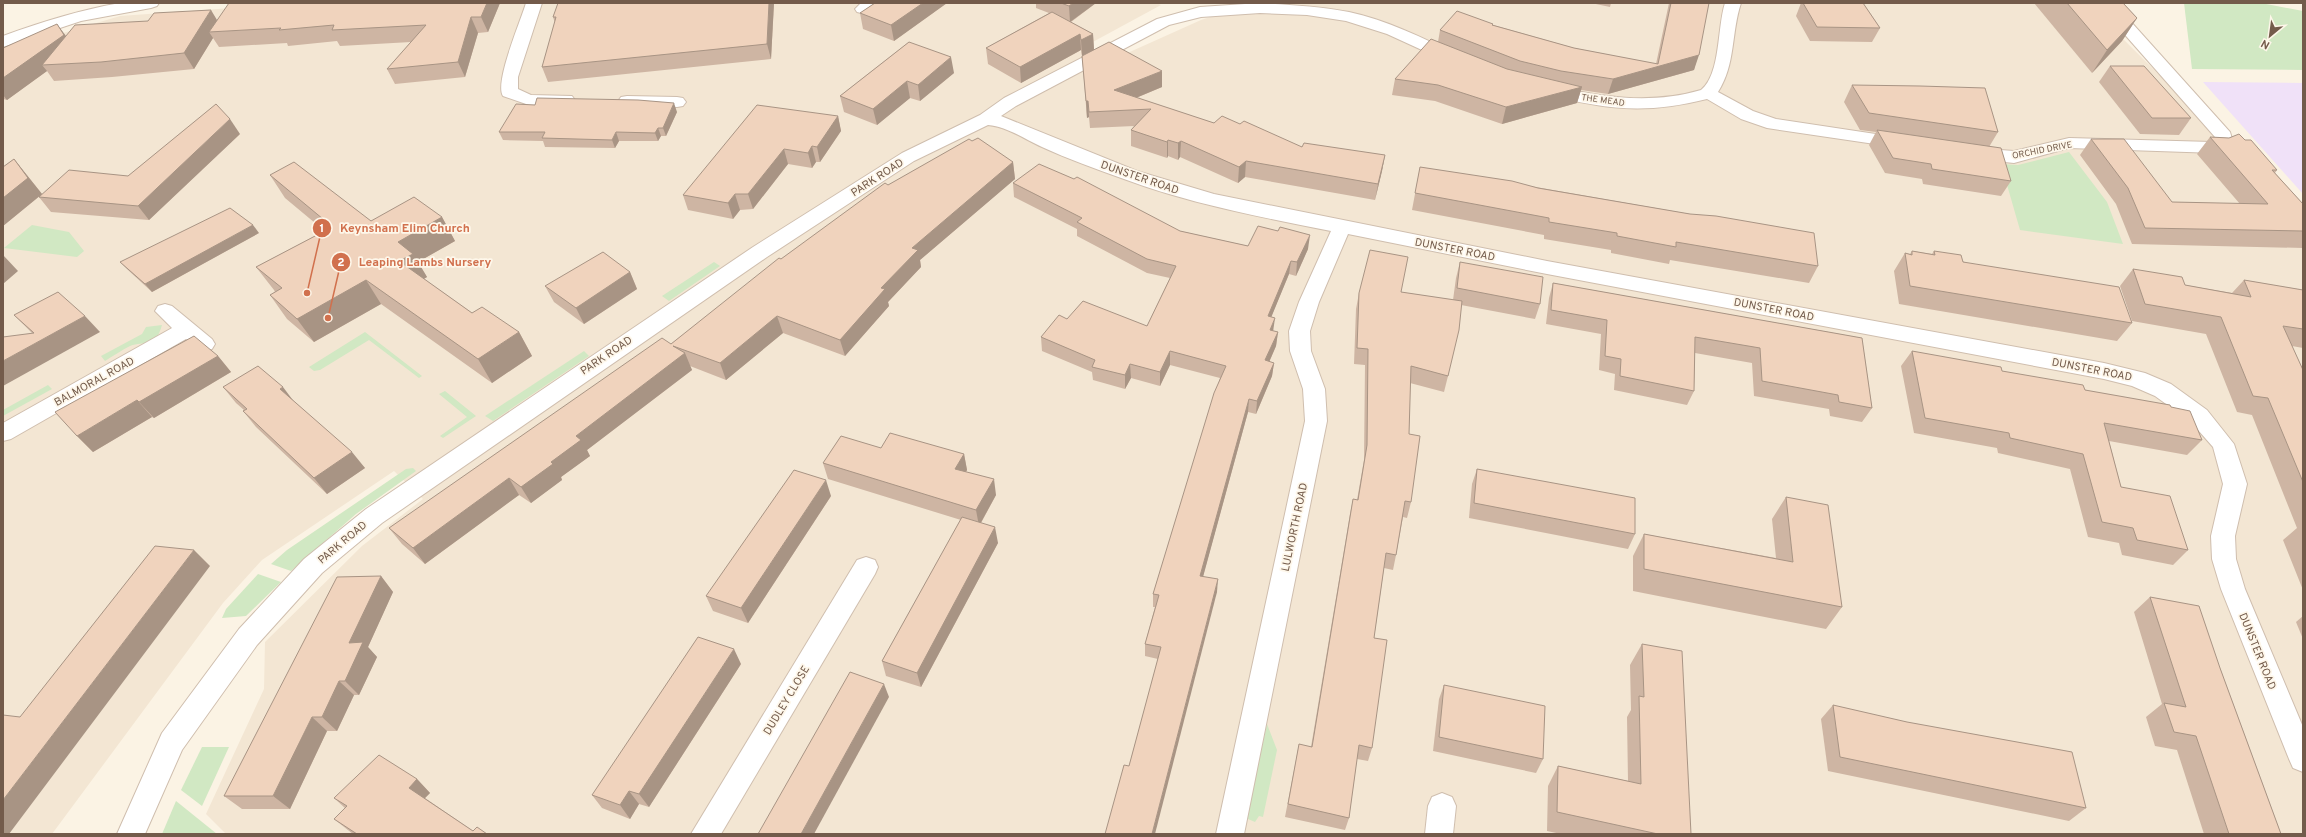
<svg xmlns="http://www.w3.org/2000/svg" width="2306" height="837" font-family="Overpass,sans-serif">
<rect width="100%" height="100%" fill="#fbf3e4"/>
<path fill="#f3e6d3" d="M300,3h856l5,2 -83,45 25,14 98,-44 51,-17h839l18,22 194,193v616h-2077l-20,-20 58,-125 1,-47 97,-96 61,-47 -29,-28 -132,89 -39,43 -171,231h-49v-780l30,-12 87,-26z"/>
<path fill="#f0e1f8" d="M2203,82l100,1v111z"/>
<g fill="#d1e8c3">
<path d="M2184,3h77l42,8v59l-111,-1z"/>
<path d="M2069,152l38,50 16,42 -103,-14 -19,-66 17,1z"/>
<path d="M32,225l37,7 15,19 -7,6 -73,-9z"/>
<path d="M714,262l6,4 -51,35 -7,-5z"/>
<path d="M162,325c-7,25 -17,15 -32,21 -8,4 -17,10 -25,15l-4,-5 41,-22 4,-7z"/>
<path d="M365,332l57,44 -3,2 -50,-38 -49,30 -6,1 -5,-4z"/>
<path d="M584,351l5,5 -96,65 -8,-5z"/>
<path d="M48,385l4,4 -49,27v-6z"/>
<path d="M445,391l31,25 -33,22 -3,-2 27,-19 -28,-23z"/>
<path d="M413,468l3,3 -60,43 -65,57 -20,-7 16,-14 119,-81z"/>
<path d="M258,574l23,8 -35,34 -24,2 4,-9z"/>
<path d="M1267,724l10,26 -14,67 -4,-1 -4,6 -7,-3 -1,-4z"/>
<path d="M202,747h27l-27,59 -21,-16z"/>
<path d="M176,801l41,33h-55z"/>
</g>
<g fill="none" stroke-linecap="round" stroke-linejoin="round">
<defs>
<g id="minor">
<path d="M120,3h39l-2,3 -6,2 -70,13 -78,26v-11c38,-14 77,-26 117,-33z"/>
<path d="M526,3h16l-24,74v12l13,6 41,1 3,4 -3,4 -43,1 -26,-9c-9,-13 18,-76 23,-93z"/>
<path d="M861,3h17c-5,8 -11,12 -21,9l-2,-3z"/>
<path d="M1260,3c30,2 59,3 89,9 38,8 74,26 109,43l2,3 -2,3h-12l-59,-27 -41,-13 -39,-6 -47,-2 -59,4 -32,8 -153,81 -15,10 136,55 77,23 333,67 557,102 41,10 26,11 36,26 27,34 13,40 -12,52 1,23 9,30 58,138v45l-10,-4 -4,-9 -68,-170 -9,-30 -1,-23 12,-52 -10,-37 -22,-25 -36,-26 -23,-10 -28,-7 -557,-105 -199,-40 -29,68 -9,29 1,20 14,38 2,32 -83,413h-28l89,-413 -2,-32 -13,-38 -1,-20 10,-29 32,-71c-70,-14 -140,-27 -207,-52 -28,-10 -56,-20 -82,-32 -18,-8 -34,-20 -54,-22l-74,36 -147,96 -385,266 -60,50 -65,72 -75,105 -37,84h-28l45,-101 77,-104 65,-70 62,-50 387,-262 149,-94 78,-38 24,-17 153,-79 43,-12z"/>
<path d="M1725,3h16c-10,30 -5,61 -23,89l35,19 23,8 126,19 6,1 3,4 -3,4 -6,1 -135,-20 -26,-9 -34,-20c-64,16 -101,10 -164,-5l-2,-4 2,-4 6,-1c51,12 101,20 152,5 20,-16 16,-63 24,-87z"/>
<path d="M2097,3h17l116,129 3,10 -11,10 -6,1 -147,-5 -55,15 -47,-5 -3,-4 3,-4 6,-2 41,3 55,-13 143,4 3,-2v-3z"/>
<path d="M627,96l50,1 6,1 3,4 -3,4 -6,1 -56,-2 -3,-4 3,-4z"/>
<path d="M165,304l7,2 40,33 3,5 -3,5c-12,4 -17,-2 -26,-10l-175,100 -8,2v-18l169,-95 -17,-17 3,-5z"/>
<path d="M866,557l9,3 3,7 -3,7 -154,260h-30l166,-274z"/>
<path d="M1442,793l10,4 4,9 -3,28h-28l3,-28 4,-9z"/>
</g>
</defs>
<use href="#minor" stroke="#cfbeae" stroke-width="2"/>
<use href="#minor" fill="#fff" fill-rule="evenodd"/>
</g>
<g fill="#ceb5a3">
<path d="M500,3l-12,29 -10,1 -13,44 -70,7 -8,-15 24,-27 -71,4 -3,-5 -49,5 -1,-3 -68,4 -6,-9 -19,31 -82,8 -58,4 -7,-10 -40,29 -4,-1v-51l63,-12 151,-16z"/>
<path d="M558,3h216l-3,56 -223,23 -6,-15 13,-44 -2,-6z"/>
<path d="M875,3h72l-53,38 -31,-12 -3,-16z"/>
<path d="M1036,3h60l-25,19 22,12 1,16 -12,6 -1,-6 -60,33 -33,-19 -2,-16 63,-35 -13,-5z"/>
<path d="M1591,3h20l-1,4z"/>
<path d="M1669,3h40l-15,67 -86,24 -27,-4 -4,13 -75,21 -67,-23 -43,-6 3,-16 43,-37 2,-12 53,-5 81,23 82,16z"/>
<path d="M1801,3h62l17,25 -8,14 -62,-1 -14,-25z"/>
<path d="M2034,3h89l14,15 -15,23 -30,32z"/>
<path d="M909,42l45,31 -34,28 -10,-3 -33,27 -33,-13 -4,-16z"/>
<path d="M1082,56l80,31 -26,11 78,25 26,1 62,23 83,8 -3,16 -7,29 -130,-23 -7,6 -58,-26 -2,3 -10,-4 -1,2 -36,-12v-16l3,-4 -44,2 -1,-11 -2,1z"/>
<path d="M2110,66l81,52 -12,17 -39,-1 -41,-52z"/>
<path d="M1852,85l146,47 -9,15 22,34 -10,15 -78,-12 -1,-5 -37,-6 -16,-28 7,-13 -16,-2 -16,-28z"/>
<path d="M677,112l-11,24h-5l-3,5h-39l-4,7 -70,-1 -2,-6 -40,-1 -4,-8z"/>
<path d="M838,116l3,15 -21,31h-4l-4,6 -24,-4 -35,45 -13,1 -7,9 -45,-9 -5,-15z"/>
<path d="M240,134l-91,86 -98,-8 -12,-15 2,-2 -38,31v-59l11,-8 28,35 86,-18z"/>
<path d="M2210,137l19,1 16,2 32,30 -2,3 28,31v44l-171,-4 -16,-40 -36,-49 11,-16 81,63 68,2 -43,-50z"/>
<path d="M972,141l41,21 2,17 -95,81 1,7 -33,35 1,4 -44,50 -62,-23 -57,47 -36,-14 2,4 -105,80 3,6 -29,21 1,3 -31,23 -12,-8 -94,69 -23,-20 -13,-16 282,-184 110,-85 107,-74z"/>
<path d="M1420,167l270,47 128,52 -9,17 -139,-23 -1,4 -58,-11v-3l-67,-11v-4l-132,-25z"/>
<path d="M270,175l101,46 71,-4 13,24 -37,21 9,15 -3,2 48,34 47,19 13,24 -40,27 -111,-79 -67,38 -27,-23 -17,-24 5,-3 -1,-2 -18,-23 59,-31 -2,-4 8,-4 -36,-30z"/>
<path d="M1013,183l167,48 68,15 60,3 -12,27 -7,-2 -18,43 2,14 5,1 -2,14 -7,16 5,1 -2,13 -16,38 -8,-2 -45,164 14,16 -88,174 29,-107 -13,-3v-12l10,-37h-2v-13l67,-216 -50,-13 -10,21 -29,-8 -6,11 -32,-9 -1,-8 -50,-21 -1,-14 26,-18 80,7 23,-48 -23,-5 -70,-37v-7l-63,-32z"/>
<path d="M259,233l-107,59 -24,-22 -8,-8z"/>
<path d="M1912,251l20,3 2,-3 198,72 -15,18 -218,-37 -5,-33 11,-18 5,1z"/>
<path d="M1460,262l80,42 -5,15 -74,-14 -13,71 -4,16 -34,-9 -1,51 2,68 -4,16 -4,-1 -7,38 -3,15 -9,-2 -10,70 -2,110 -4,13 -11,-2 -8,59 -4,12 -60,-13 14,-73 12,3 39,-233 3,-15 4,1 7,-40 1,-95 -11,-1 2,-55 3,-16 42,-1 52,8 3,-22z"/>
<path d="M2133,269l52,16 47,8 12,-13 59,10v58l-11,-2 11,24v220l-20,-50 14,-12 -45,-113 -15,-3 -31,-78 -74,-13 -12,-35z"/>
<path d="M630,272l7,17 -53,35 -30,-22 -9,-16z"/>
<path d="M1553,283l309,55 10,70 -10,14 -32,-6 -1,-7 -75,-13 -2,-33 -57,-10 -1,38 -7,14 -73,-15 1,-16 -16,-4 2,-36 -55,-10 3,-26z"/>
<path d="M14,315l86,17 -68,1z"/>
<path d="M1912,351l173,39 86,17 31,33 -15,15 -78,-14 12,46 67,63 -15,15 -51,-10 -3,-12 -31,-6 -18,-68 -72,-16 -1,-5 -83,-15 -13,-67z"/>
<path d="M218,356l13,16 -77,46 -2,-1 -59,35 -16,-16z"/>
<path d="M223,387l72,15 70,66 -38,26 -71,-67 -13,-16 1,-1 -8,-7z"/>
<path d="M881,448l83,6 3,16 -1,2 30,23 -15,28 17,20 -77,144 -35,-11 -4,-15 79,-141 -133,-41 -5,-16z"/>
<path d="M1477,469l158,65 -7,15 -159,-31 3,-34z"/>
<path d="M831,496l-83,127 -35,-12 -7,-15z"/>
<path d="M1786,497l56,110 -16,22 -193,-38v-35l11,-22 132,24 -4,-39z"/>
<path d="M381,576l12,16 -25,55 9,10 -18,38h-5l-17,36h-10l-37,78h-48l-18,-13z"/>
<path d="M2150,597l70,71 61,166h-77l-27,-84 -22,-4 -9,-29 16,-13 -28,-92z"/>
<path d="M2303,616v23l-7,-17z"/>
<path d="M1642,644l49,190h-130l-14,-3 1,-45 10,-20 70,15 -1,-64 4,-7 -1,-45z"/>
<path d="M741,664l-92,143 -10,-3 -9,15 -28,-11 -10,-13z"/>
<path d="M1444,685l99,74 -7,14 -103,-22 6,-52z"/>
<path d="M1833,705l253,103 -17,13 -241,-50 -7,-52z"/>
<path d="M417,779l13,14 -5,5 48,33 14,3h-134l-19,-15 11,-11 -11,-10z"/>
</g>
<g fill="#a89484">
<path d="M487,3h13l-12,29 -7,-15z"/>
<path d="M769,3h5l-3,56 -4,-15z"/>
<path d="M923,3h24l-53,38 -3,-16z"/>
<path d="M1073,3h23l-26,19 -1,-16z"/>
<path d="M211,10l9,15 -11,7 4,6 -19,31 -10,-16z"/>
<path d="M471,17l7,16 -13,44 -7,-15z"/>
<path d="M2137,18l-15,23 -30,32 15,-23z"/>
<path d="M57,24l12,16 -27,25 5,6 -40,29 -4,-5v-17z"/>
<path d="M1080,34l1,16 -60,33 -1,-16z"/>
<path d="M1093,34l1,16 -12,6 -1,-16z"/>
<path d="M1699,55l-5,15 -86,24 5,-15z"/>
<path d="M951,57l3,16 -34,28 -2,-16z"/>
<path d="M1162,71v16l-48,20v-17z"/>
<path d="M907,81l3,17 -33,27 -4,-16z"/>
<path d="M1582,87l-5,16 -75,21 4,-17z"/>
<path d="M1086,101h2l1,16 -2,1z"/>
<path d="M674,103l3,9 -11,24 -3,-8z"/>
<path d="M838,116l3,15 -21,31 -3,-15z"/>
<path d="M230,119l10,15 -91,86 -11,-14z"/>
<path d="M658,128l3,8 -3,5 -3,-8z"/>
<path d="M616,132l3,9 -4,7 -3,-8z"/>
<path d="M1168,140v16l-1,2v-16z"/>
<path d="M1181,141l-1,16 -2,3v-17z"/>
<path d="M812,146l4,16 -4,6 -4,-15z"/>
<path d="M784,149l4,15 -35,45 -5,-15z"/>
<path d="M1385,155l-3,16 -7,29 3,-16z"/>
<path d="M14,159l28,35 -39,32v-28z"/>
<path d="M1246,161l-1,16 -7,6 1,-16z"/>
<path d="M1013,162l2,17 -95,81 1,7 -33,35 1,4 -44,50 -5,-16 41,-52 31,-40z"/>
<path d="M735,194l5,16 -7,9 -5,-16z"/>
<path d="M442,217l13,24 -37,21 9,15 -14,8 -14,-24 -1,-19z"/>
<path d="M253,225l6,8 -107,59 -7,-8z"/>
<path d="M1310,235l-2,14 -12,27 1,-14z"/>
<path d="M3,255l15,16 -15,13z"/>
<path d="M1291,261l-2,13 -23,56 2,-14z"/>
<path d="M630,272l7,17 -53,35 -8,-16z"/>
<path d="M366,280l15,24 -67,38 -17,-23z"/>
<path d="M85,316l15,16 -97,54v-25z"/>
<path d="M777,316l6,17 -57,47 -6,-17z"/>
<path d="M1275,318l-2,14 -3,-2z"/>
<path d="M519,332l13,24 -40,27 -14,-24z"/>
<path d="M1278,332l-2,14 -12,28 1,-14z"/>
<path d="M1170,351v14l-10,21v-14z"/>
<path d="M685,353l7,17 -105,80 3,6 -29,21 1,3 -31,23 -10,-16 30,-25 25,-26z"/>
<path d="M218,356l13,16 -77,46 -15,-16z"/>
<path d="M1274,363l-2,13 -16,38 1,-13z"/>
<path d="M1130,364l1,14 -6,11v-14z"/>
<path d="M283,387l12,16 -15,-14z"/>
<path d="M1249,399l-1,13 -48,176v-12z"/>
<path d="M137,400l15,17 -59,35 -16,-16z"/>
<path d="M352,452l13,16 -38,26 -13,-16z"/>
<path d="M964,454l3,16 -9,15 -3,-16z"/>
<path d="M509,478l10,17 -94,69 -12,-16z"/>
<path d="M994,479l2,16 -17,31 -3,-16z"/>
<path d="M826,480l5,16 -83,127 -7,-15z"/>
<path d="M995,527l3,16 -77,144 -4,-14z"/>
<path d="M194,550l16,16 -201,268h-6v-34z"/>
<path d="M381,576l12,16 -25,55 9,10 -18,38 -14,-14 4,-38z"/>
<path d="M1218,579l-1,13 -62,242h-3z"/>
<path d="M734,649l7,15 -92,143 -10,-13z"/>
<path d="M339,681l15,14 -17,36 -15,-14z"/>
<path d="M884,684l5,13 -75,137h-13z"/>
<path d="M312,717l15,14 -37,78 -17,-13z"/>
<path d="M417,779l13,14 -8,8 -13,-13z"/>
<path d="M629,791l10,13 -9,15 -10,-14z"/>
</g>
<g fill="#f0d3bd" stroke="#a89484">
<path d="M229,3h258l-6,14h-10l-13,45 -71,7 39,-44 -94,5 2,-5 -55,5 2,-2 -72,4z"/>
<path d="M558,3h211l-2,41 -225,23 14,-50h-3z"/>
<path d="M875,3h48l-32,22 -31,-12z"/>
<path d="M1061,3h12l-4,3z"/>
<path d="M1671,3h38l-10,52 -86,24 -52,-8 -41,-10 -80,-31 17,-19 36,13 -1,1 82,23 84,16z"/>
<path d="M1803,3h60l17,25 -63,-1z"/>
<path d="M2067,3h56l14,15 -30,32z"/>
<path d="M211,10l-27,43 -83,9 -59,3 33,-40 73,-4 6,-8z"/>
<path d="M1052,12l41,22 -12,6 -1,-6 -60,33 -34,-19z"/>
<path d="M57,24l7,11 -61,43v-30z"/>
<path d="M1431,39l76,30 75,18 -76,20 -68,-22 -43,-6z"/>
<path d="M909,42l42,15 -33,28 -11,-4 -34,28 -33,-13z"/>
<path d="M1109,42l53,29 -48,19 100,33 8,-7 18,8 4,-3 58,26 2,-4 81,12 -7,29 -132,-23 -7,6 -58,-26 -3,2 -10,-3 -1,2 -36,-12 20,-21 -62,3 -1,-11h-2l-4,-45z"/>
<path d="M2110,66h34l47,52h-39z"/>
<path d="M1852,85l68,1 65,2 13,44 -129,-19z"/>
<path d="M537,98l101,2 36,3 -11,25h-5l-3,5 -39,-1 -4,8 -70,-2 3,-6h-46l17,-28 19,1z"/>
<path d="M216,104l14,15 -92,87 -99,-9 30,-27 59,6z"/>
<path d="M757,105l81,11 -21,31 -5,-1 -4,7 -24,-4 -36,45h-13l-7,9 -45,-8z"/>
<path d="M1877,130l124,18 10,33 -79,-12 -1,-5 -38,-6z"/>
<path d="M2239,134l6,6h6l26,30h-5l31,34v27l-158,-3 -17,-40 -37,-49h33l48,63 96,2 -58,-67 19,1z"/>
<path d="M978,138l35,24 -101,86 6,2 -37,38 4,1 -45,51 -63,-24 -57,47 -47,-17 12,7 -109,83 5,4 -30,22 2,2 -32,23 -12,-9 -96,70 -24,-20 273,-190 9,6 108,-86 2,1 104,-76 3,2 81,-46 3,2z"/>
<path d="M14,159l14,19 -25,20v-31z"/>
<path d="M294,162l77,59 43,-24 28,20 -44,25 15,12 -14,7 73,52 10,-6 37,25 -41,27 -112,-79 -69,39 -27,-24 12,-7 -26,-21 61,-32 -4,-3 16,-8 -59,-49z"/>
<path d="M1039,164l35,15 3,-2 103,54 68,15 10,-20 20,5 2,-4 30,8 -13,27 -6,-1 -23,55 7,2 -5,12 8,2 -13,28 9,3 -17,38 -8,-2 -49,177 18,3 -66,255h-47l19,-69 5,1 32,-119 -16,-3 14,-49 -6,-1 61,-201 12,-27 -56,-15 -10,21 -30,-8 -5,11 -33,-8 3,-7 -54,-23 18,-22 8,4 16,-18 64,25 29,-60 -29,-7 -70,-37 5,-4 -69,-35z"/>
<path d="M1420,167l92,14 26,7 152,26 26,2 98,17 4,33 -142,-24v5l-59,-11v-3l-68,-11v-4l-134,-25z"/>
<path d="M230,208l23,17 -108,59 -25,-22z"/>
<path d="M1370,250l38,7 -7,35 61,9 -3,29 -11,46 -37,-10 -2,68 11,2 -9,66 -6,-1 -9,54 -10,-2 -12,85 13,2 -15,108 -13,-3 -10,73 -61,-14 11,-60 13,3 41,-248 5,1 9,-55 1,-96 -11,-1 2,-55z"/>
<path d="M1912,251l23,4 -1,-4 27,4 2,7 156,25 13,36 -222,-37 -5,-33 7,2z"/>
<path d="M603,252l27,20 -54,36 -31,-22z"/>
<path d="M1460,262l83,15 -3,27 -83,-16z"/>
<path d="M2133,269l49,8 3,8 66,12 -7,-17 59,10v39l-20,-3 20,44v112l-35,-84 -15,-2 -32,-79 -76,-13z"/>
<path d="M1553,283l309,55 10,70 -33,-6 -1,-7 -76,-14 -2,-33 -65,-11 -1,54 -74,-15 1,-17 -16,-3 2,-36 -56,-10z"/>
<path d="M58,292l27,24 -82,45v-24l31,-4 -20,-18z"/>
<path d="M194,336l24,20 -79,46 -2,-2 -60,36 -22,-24z"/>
<path d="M1912,351l89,16 1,4 81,14 2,5 85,15 1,2 19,4 12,29 -98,-17 17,64 49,9 18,54 -51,-10 -4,-12 -31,-6 -19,-68 -73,-16 -1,-5 -84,-15z"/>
<path d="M258,366l25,21 -3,2 72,63 -38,26 -71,-67 4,-2 -24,-22z"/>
<path d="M890,433l74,21 -9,15 39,10 -18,31 -153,-47 18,-27 40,12z"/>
<path d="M1477,469l158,29v36l-161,-31z"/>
<path d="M794,470l32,10 -85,128 -35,-12z"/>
<path d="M1786,497l42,8 14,102 -198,-38v-35l149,28z"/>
<path d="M962,517l33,10 -78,146 -35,-12z"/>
<path d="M155,546l39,4 -191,250v-85l17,2z"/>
<path d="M381,576l-32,67 14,-1 -18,39h-6l-17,36h-10l-39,79h-49l113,-219z"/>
<path d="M2150,597l49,9 21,62 61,166h-52l-33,-98 -22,-4 -10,-29 22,4z"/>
<path d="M698,637l36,12 -95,145 -10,-3 -9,14 -28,-10z"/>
<path d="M1642,644l40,7 9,183h-33l-101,-22 1,-46 83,18 -2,-88 5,1z"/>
<path d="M850,672l34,12 -83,150h-43z"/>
<path d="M1444,685l101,21 -2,53 -104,-22z"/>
<path d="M1833,705l74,17 165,30 14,56 -246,-51z"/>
<path d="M379,755l38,24 -8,9 64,43 4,-4 10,7h-123v-1l-1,1h-6l-23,-15 13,-13 -13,-8z"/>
</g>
<g text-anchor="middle" stroke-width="3.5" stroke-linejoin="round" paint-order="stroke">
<g font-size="9" fill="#735b4b" stroke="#fef7ea">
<text transform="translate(1603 100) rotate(8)" y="3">THE MEAD</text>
<text transform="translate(2042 150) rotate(-11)" y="3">ORCHID DRIVE</text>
</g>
<g font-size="11" fill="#735b4b" stroke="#fef7ea">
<text transform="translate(877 177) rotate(-33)" y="4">PARK ROAD</text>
<text transform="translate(1140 177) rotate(19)" y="4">DUNSTER ROAD</text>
<text transform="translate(1455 249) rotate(11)" y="4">DUNSTER ROAD</text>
<text transform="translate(1774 309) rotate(11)" y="4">DUNSTER ROAD</text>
<text transform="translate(606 355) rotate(-34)" y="4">PARK ROAD</text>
<text transform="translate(2092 369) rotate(11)" y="4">DUNSTER ROAD</text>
<text transform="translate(94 381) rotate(-29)" y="4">BALMORAL ROAD</text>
<text transform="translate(1294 527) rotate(-78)" y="4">LULWORTH ROAD</text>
<text transform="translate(342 542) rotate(-40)" y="4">PARK ROAD</text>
<text transform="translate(2258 651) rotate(68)" y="4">DUNSTER ROAD</text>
<text transform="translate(786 700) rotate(-59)" y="4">DUDLEY CLOSE</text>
</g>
</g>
<path fill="none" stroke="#d1704d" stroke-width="1.5" d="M307 293L322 228M328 318L341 262"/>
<g fill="#d1704d" stroke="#fef7ea" stroke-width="1.5">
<circle cx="307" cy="293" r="4"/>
<circle cx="328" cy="318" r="4"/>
<circle cx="322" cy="228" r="10"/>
<circle cx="341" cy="262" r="10"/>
</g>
<g font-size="12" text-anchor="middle" font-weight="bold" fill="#fff">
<text x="322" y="232">1</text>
<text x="341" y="266">2</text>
</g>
<g font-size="12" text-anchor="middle" font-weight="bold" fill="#d1704d" stroke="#fef7ea" stroke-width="3.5" stroke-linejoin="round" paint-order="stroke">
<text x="405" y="232">Keynsham Elim Church</text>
<text x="425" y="266">Leaping Lambs Nursery</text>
</g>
<rect width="2306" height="837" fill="none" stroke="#735b4b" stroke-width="8"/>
<g transform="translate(2270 36) rotate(209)" stroke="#fef7ea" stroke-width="3" paint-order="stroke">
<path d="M0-3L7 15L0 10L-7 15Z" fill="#735b4b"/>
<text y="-6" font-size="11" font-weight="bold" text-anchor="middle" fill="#735b4b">N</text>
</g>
</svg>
